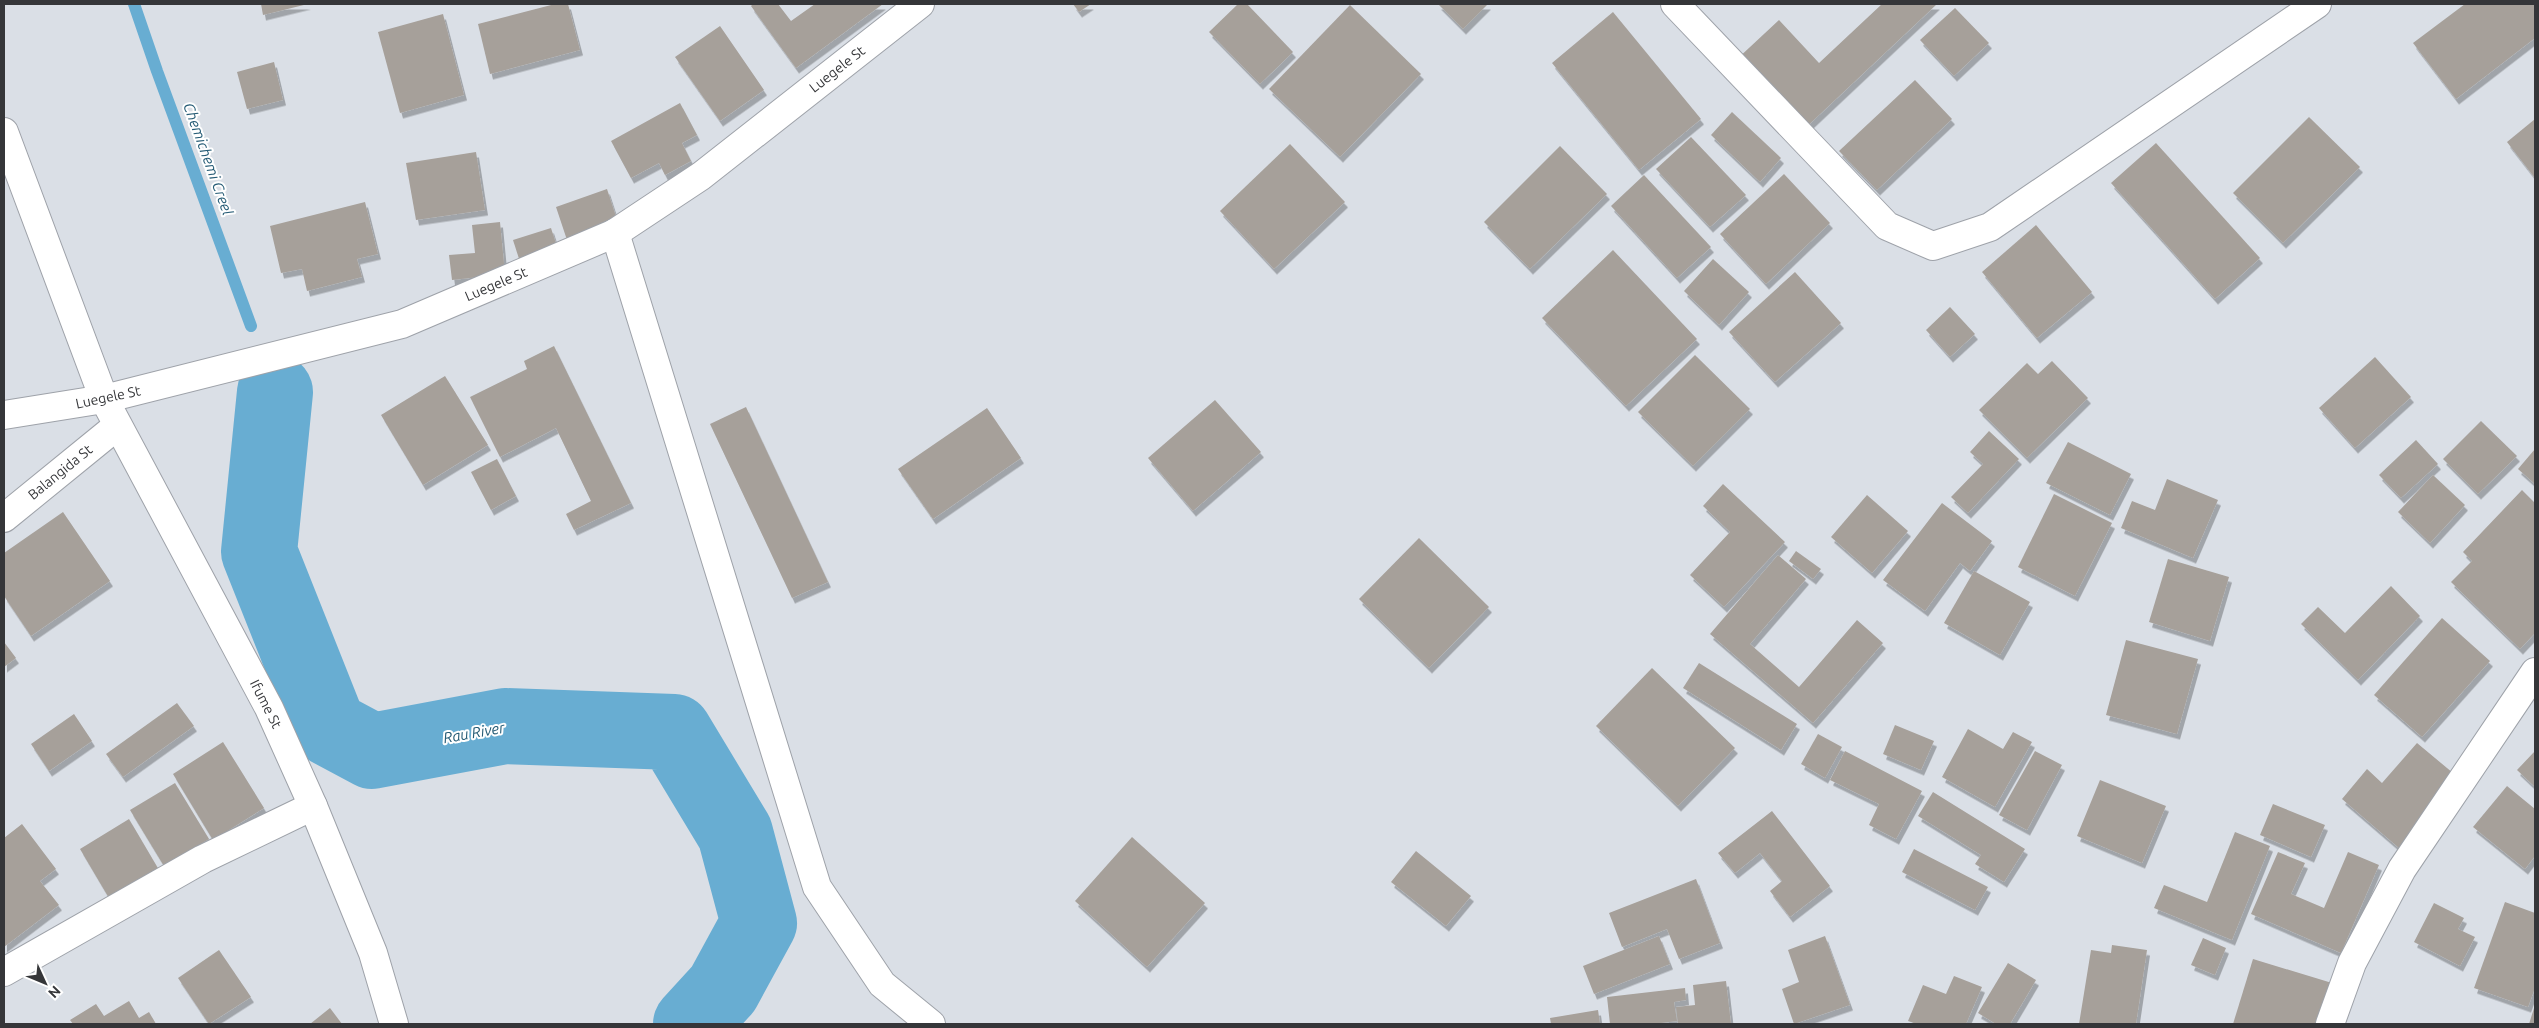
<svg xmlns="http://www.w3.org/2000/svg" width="2539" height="1028" font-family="Ubuntu,sans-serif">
<defs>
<filter id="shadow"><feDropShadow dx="3" dy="5.5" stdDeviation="0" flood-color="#0004"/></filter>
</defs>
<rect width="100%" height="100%" fill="#dadfe6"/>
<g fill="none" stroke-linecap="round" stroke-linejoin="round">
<path stroke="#68add2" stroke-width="12" d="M134,4l23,67 94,255"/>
<path stroke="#68add2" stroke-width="76" d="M275,392l-16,160 70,176 43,23 133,-25 169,6 61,101 24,90 -36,66 -32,35"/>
</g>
<g fill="#a6a09a" filter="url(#shadow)">
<path d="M261,4h47l-45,11z"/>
<path d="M555,4h13l12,46 -90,24 -12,-50z"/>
<path d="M753,4h25l13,17 24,-17h68l-87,64 -45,-62z"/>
<path d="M1073,4h18l-12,8z"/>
<path d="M1238,4h9l46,48 -33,32 -51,-52z"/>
<path d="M1438,4h50l-25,25z"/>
<path d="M1882,4h55l-136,128 -66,-71 44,-41 40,43z"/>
<path d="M2465,4h70v34l-79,61 -43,-56z"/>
<path d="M1350,5l71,69 -81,83 -71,-68z"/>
<path d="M1955,8l34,35 -35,33 -34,-36z"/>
<path d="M1613,12l88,107 -62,51 -87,-107z"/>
<path d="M443,14l21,81 -64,18 -22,-81z"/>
<path d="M720,26l44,64 -44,31 -45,-64z"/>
<path d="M274,62l9,38 -36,9 -10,-37z"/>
<path d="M1915,80l37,39 -75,71 -38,-39z"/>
<path d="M680,103l17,32 -15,8 9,18 -26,14 -6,-12 -28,15 -20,-37z"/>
<path d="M1732,112l49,46 -21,24 -49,-47z"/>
<path d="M2309,117l51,50 -77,76 -50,-50z"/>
<path d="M2535,119v59l-28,-36z"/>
<path d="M1691,137l55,58 -36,32 -54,-58z"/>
<path d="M2156,143l104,115 -45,41 -104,-116z"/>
<path d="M1290,144l55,58 -71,67 -54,-58z"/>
<path d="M1560,146l47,48 -77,75 -46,-47z"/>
<path d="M476,152l9,58 -69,10 -10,-57z"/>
<path d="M1784,174l46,49 -64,61 -46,-50z"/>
<path d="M1644,175l67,72 -34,31 -66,-72z"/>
<path d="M607,189l13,40 -51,17 -13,-39z"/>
<path d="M365,202l13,52 -21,5 5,18 -55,14 -5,-22 -21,4 -11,-47z"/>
<path d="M500,222l5,52 -53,6 -3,-25 26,-2 -3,-28z"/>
<path d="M2036,225l56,67 -55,46 -55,-66z"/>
<path d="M551,228l8,25 -38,12 -8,-25z"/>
<path d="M1613,250l84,89 -71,67 -84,-88z"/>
<path d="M1713,259l36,33 -30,33 -35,-34z"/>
<path d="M1795,272l46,51 -66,59 -46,-50z"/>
<path d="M1950,307l25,27 -25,23 -24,-27z"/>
<path d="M554,346l77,157 -57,27 -8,-16 25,-13 -35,-73 -56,29 -30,-60 57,-28 -3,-8z"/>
<path d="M1695,355l55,54 -57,57 -55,-54z"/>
<path d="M2375,357l36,40 -56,51 -36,-40z"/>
<path d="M2052,361l36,37 -61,60 -48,-48 48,-47 11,11z"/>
<path d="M445,376l43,69 -65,40 -42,-70z"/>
<path d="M1215,400l46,52 -68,59 -45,-53z"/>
<path d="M746,407l82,175 -36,16 -82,-174z"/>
<path d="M987,408l34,50 -88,61 -35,-50z"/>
<path d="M2481,421l36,35 -39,38 -35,-35z"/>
<path d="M1989,431l30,28 -51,54 -17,-16 32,-33 -13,-12z"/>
<path d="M2416,440l22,24 -37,34 -22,-23z"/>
<path d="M2068,442l63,32 -21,41 -64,-32z"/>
<path d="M2535,449v35l-17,-15z"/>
<path d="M497,459l19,37 -25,14 -20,-38z"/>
<path d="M2433,475l32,30 -35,38 -32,-31z"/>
<path d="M2167,479l51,21 -25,58 -72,-30 11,-27 23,9z"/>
<path d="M1723,484l62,58 -61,65 -34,-32 40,-43 -27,-26z"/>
<path d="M2522,490l13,13v130l-15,16 -69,-67 21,-21 -9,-9z"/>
<path d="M2054,494l58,29 -37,73 -57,-29z"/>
<path d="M1867,495l41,36 -36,42 -41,-36z"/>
<path d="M1942,503l50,38 -22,30 -10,-8 -35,48 -42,-31z"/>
<path d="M63,512l47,69 -79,55 -27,-40v-43z"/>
<path d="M1419,538l70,69 -60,61 -70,-69z"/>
<path d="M1796,551l25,18 -8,10 -24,-18z"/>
<path d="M1778,555l28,24 -56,65 49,43 58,-67 26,23 -70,80 -103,-89z"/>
<path d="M2168,559l61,18 -19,64 -61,-19z"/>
<path d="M1974,571l56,31 -30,53 -56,-32z"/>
<path d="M2391,586l29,30 -62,64 -57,-56 17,-17 27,26z"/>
<path d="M2442,618l48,43 -68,76 -48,-42z"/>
<path d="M2126,640l72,19 -21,75 -71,-19z"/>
<path d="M4,642l12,16 -12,9z"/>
<path d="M1699,663l98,61 -16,26 -98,-62z"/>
<path d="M1652,668l83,80 -57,58 -82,-80z"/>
<path d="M177,703l17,23 -71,51 -17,-23z"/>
<path d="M74,714l18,27 -43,30 -18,-27z"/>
<path d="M1895,725l39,16 -13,29 -38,-16z"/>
<path d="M1968,729l35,20 10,-17 19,10 -37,65 -53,-30z"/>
<path d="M1818,734l24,13 -17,31 -24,-14z"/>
<path d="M223,742l41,66 -51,32 -40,-66z"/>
<path d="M2417,743l42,35 -60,70 -57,-49 25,-30 15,14z"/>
<path d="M1845,751l77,40 -26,48 -27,-14 10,-21 -49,-24z"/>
<path d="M2035,751l27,14 -35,65 -28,-15z"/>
<path d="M2535,751v36l-18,-17z"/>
<path d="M2100,780l66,26 -24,57 -65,-27z"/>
<path d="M175,783l34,56 -45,27 -34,-56z"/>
<path d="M2507,786l28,23v47l-10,13 -52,-42z"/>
<path d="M1933,792l92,57 -21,33 -29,-18 6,-9 -63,-39z"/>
<path d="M2273,804l52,21 -14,32 -51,-22z"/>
<path d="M1772,811l58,75 -40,31 -20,-26 12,-10 -22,-28 -25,20 -17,-20z"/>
<path d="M129,819l30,51 -50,28 -29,-49z"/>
<path d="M22,824l34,45 -16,12 19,24 -55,42v-109z"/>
<path d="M2235,832l35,14 -38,94 -78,-32 10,-23 43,17z"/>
<path d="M1132,837l73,66 -58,64 -72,-66z"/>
<path d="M1914,849l74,38 -13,23 -73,-38z"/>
<path d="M1416,851l55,45 -25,30 -55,-44z"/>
<path d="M2278,852l27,11 -14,31 33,14 24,-56 31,13 -38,88 -90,-39z"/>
<path d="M1696,879l24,64 -41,16 -12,-30 -45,18 -13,-34z"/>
<path d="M2505,902l30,11v75l-7,19 -54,-19z"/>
<path d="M2434,903l30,15 -6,11 17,8 -15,29 -46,-24z"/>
<path d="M1659,936l11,28 -76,30 -11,-28z"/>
<path d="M1825,936l25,69 -56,19 -12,-35 17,-7 -11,-32z"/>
<path d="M2203,938l23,10 -11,27 -24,-10z"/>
<path d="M2112,945l35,5 -11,74h-57l12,-74 20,3z"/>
<path d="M219,950l32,47 -42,27 -31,-46z"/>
<path d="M2253,959l79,24 -12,41h-87z"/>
<path d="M2008,963l28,17 -26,44h-14l-18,-11z"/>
<path d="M1954,976l28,11 -16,37h-49l-9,-3 15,-36 23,9z"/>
<path d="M1726,981l5,43h-53l-2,-17 19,-2 -2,-20z"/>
<path d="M1685,988l1,12 -12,2 3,19 -24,3h-43l-3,-27z"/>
<path d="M129,1001l10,17 10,-6 7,12h-83l-3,-4 26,-16 8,12z"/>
<path d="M2535,1005v19h-6z"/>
<path d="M330,1008l12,16h-32z"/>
<path d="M1598,1010l2,14h-49l-1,-6z"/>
</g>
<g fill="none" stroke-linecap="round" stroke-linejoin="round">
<defs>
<g id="minor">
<path d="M1675,4l212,222 46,20 57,-19 327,-223"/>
<path d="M4,132l100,267 165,309 44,98 60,147 21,71"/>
<path d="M615,233l202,654 65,97 49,40"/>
<path d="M4,415l100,-16 298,-75 213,-91 86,-57 219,-172"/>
<path d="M4,518l113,-92"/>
<path d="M4,972l199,-113 110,-53"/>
<path d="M2330,1024l22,-61 50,-94 133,-197"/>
</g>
</defs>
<use href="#minor" stroke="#9ea2a9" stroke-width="30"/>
<use href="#minor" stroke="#fff" stroke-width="28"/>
</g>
<g text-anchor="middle" stroke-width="4" stroke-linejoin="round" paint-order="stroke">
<g font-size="14" fill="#353639" stroke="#fff">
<text transform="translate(837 69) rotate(-38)" y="5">Luegele St</text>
<text transform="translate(496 284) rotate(-23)" y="5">Luegele St</text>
<text transform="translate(108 397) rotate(-12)" y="5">Luegele St</text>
<text transform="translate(60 472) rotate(-39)" y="5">Balangida St</text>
<text transform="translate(266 704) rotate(63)" y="5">Ifume St</text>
</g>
<g font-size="15" font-style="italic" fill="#255b75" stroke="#fff">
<text transform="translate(208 159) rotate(70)" y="5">Chemichemi Creel</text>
<text transform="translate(474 733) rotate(-10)" y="5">Rau River</text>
</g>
</g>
<rect width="2539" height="1028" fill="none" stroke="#353639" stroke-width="10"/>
<g transform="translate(45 983) rotate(134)" stroke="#ffffff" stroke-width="4" paint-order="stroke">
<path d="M0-4L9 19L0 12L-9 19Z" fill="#353639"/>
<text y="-8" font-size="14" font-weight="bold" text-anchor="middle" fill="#353639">N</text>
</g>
</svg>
